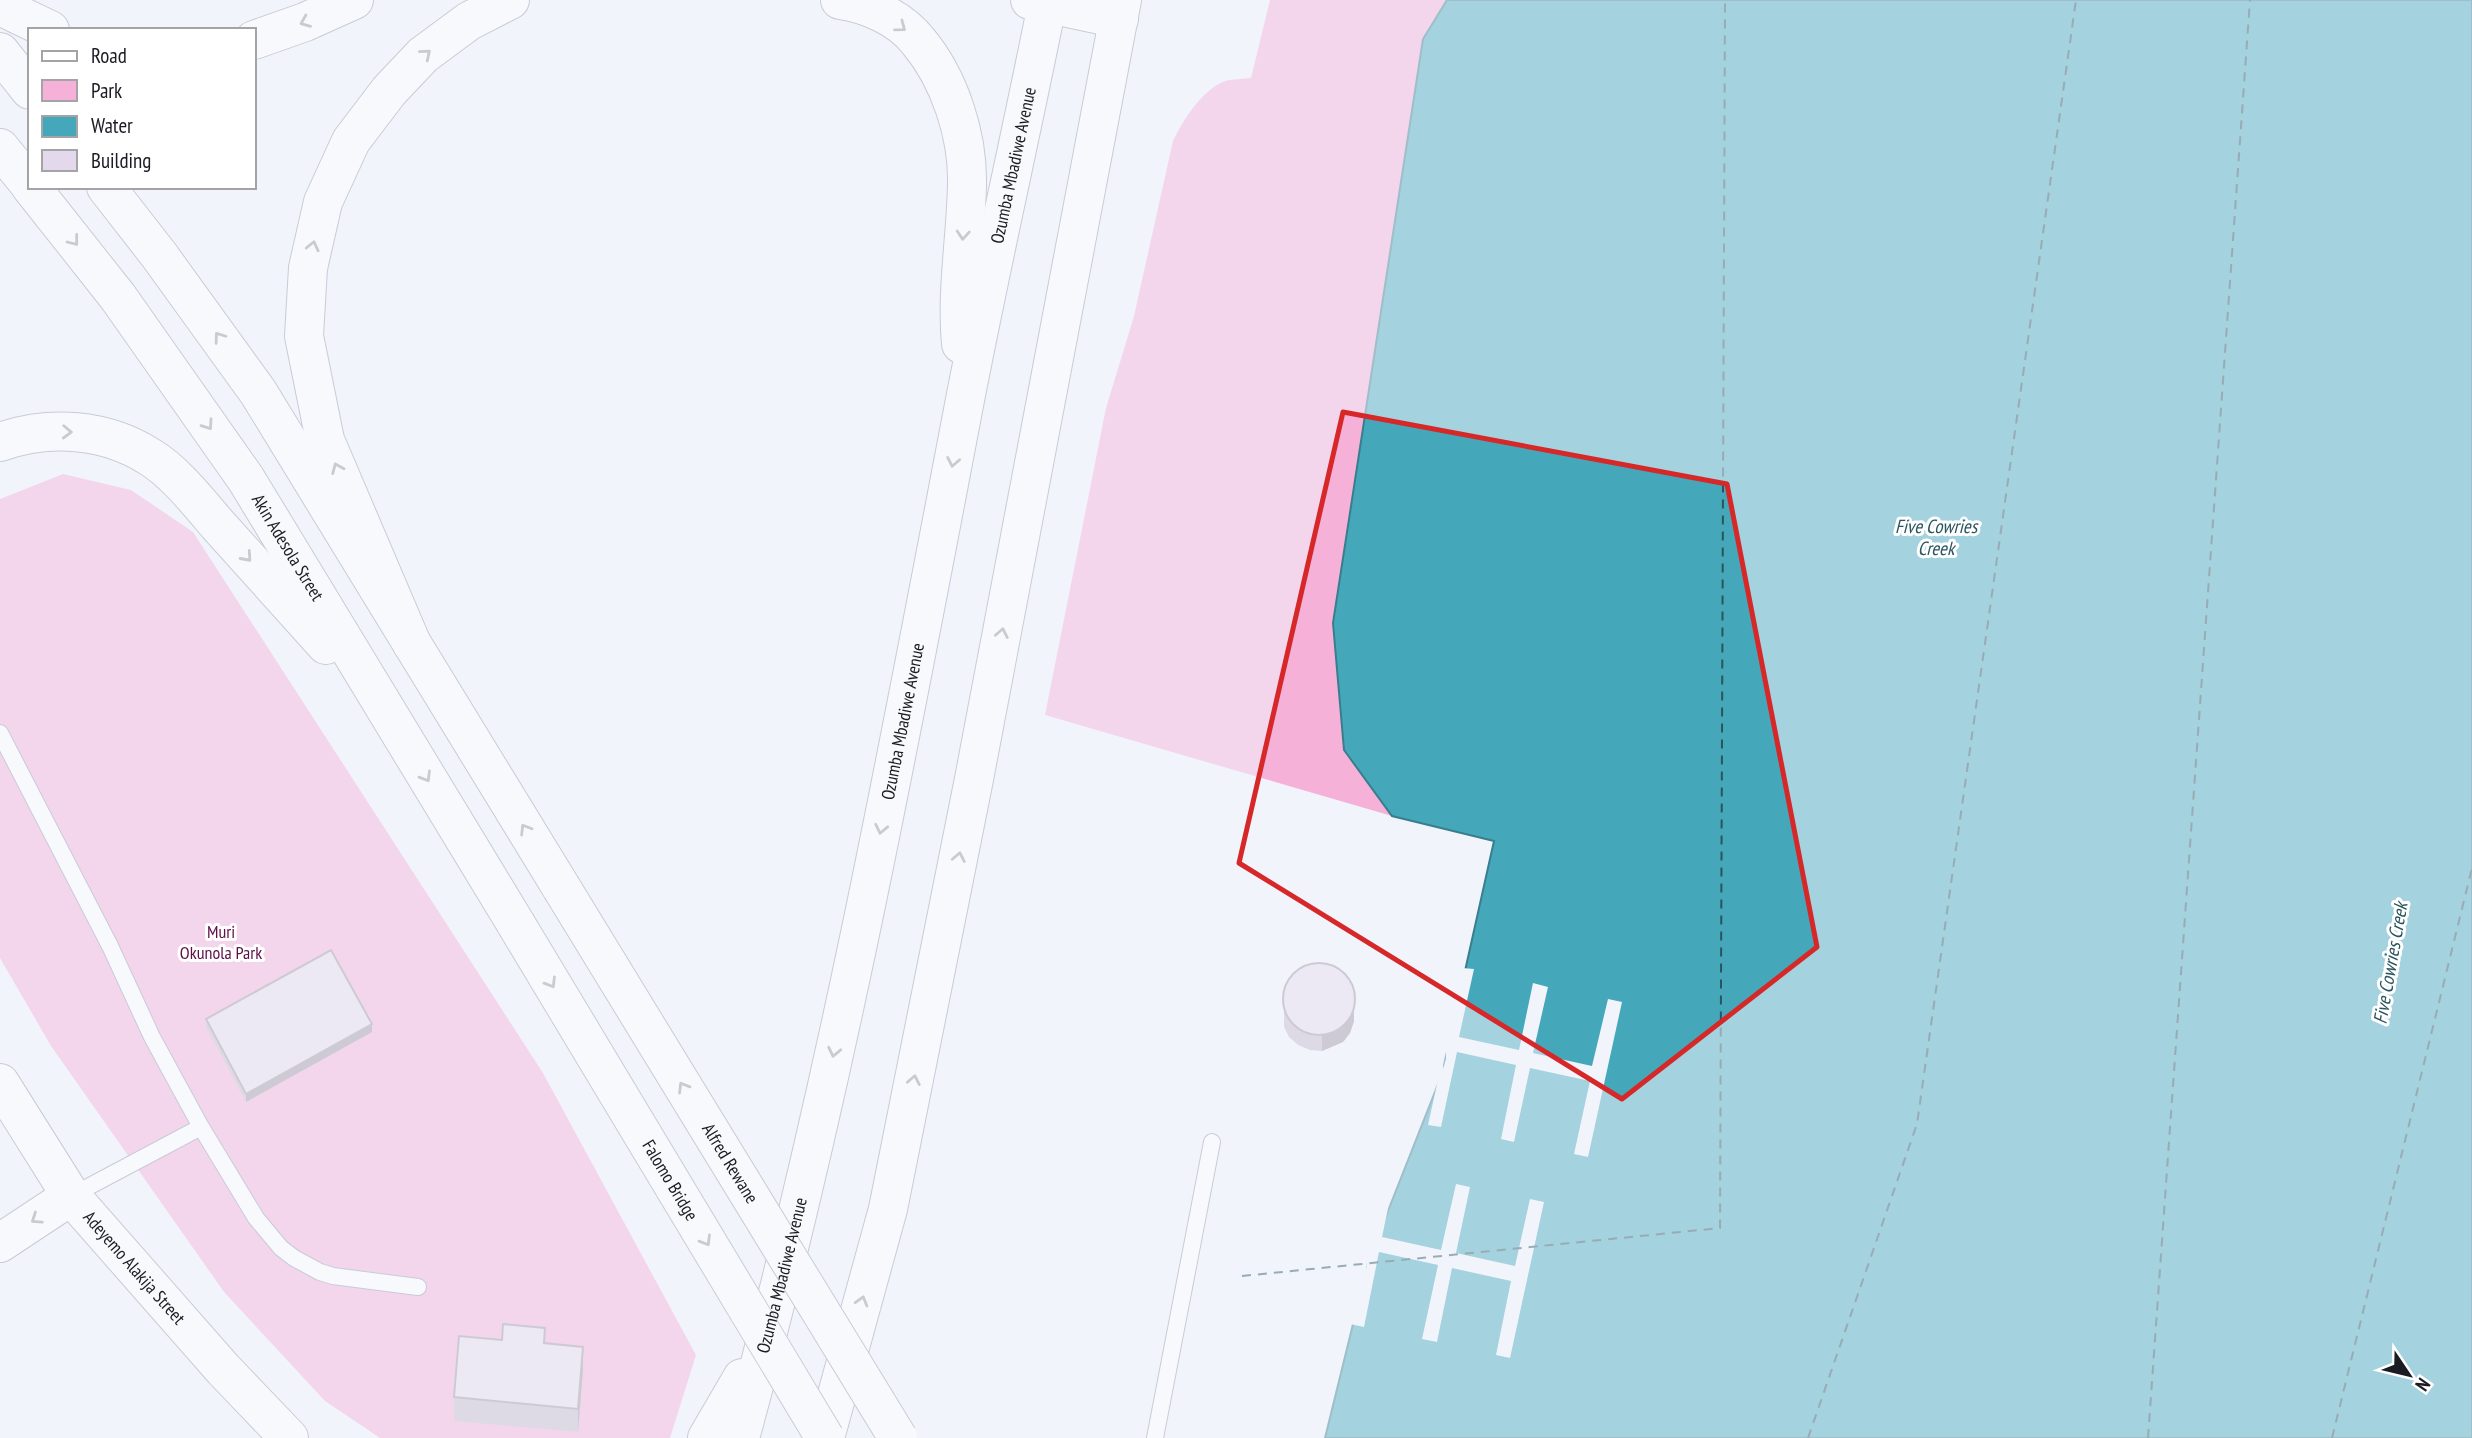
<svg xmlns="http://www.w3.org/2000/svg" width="2472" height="1438" font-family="'PT Sans Narrow',sans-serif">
<rect width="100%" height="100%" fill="#f2f4fc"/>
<g fill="#f6b1d9">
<path d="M1270,0h177l-24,39 -79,711 48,66 -347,-101 61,-307 28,-92 39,-175c10,-21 32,-56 56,-61 7,-1 15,-1 22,-2z"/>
<path d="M63,474l68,16 62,42 350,541 153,282 -26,83h-290l-55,-37 -101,-109 -173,-246 -51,-88v-459z"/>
</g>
<path fill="#45a8ba" stroke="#387e8d" stroke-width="2" d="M1447,0h1025v1438h-1147l44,-179 73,-185 52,-233 -102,-25 -48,-66 -11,-127 90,-584z"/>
<g fill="#f2f4fc">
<path d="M1462,968l12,1 -15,68 60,13 14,-67 15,4 -15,66 59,13 16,-67 14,3 -34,155 -14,-3 16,-73 -60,-13 -16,74 -13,-3 15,-74 -59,-13 -16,75 -13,-2 15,-68v12l3,-10v-16z"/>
<path d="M1456,1184l14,3 -14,66 59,13 15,-67 14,3 -34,156 -14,-3 15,-74 -59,-13 -15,74 -15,-3 16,-74 -59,-13 -15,75 -14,-3 15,-65 1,11 2,-19 23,-57 -9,43 59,13z"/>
</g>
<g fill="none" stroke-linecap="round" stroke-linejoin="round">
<g stroke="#2a555e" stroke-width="2" stroke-dasharray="9 7" stroke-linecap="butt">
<path d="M1242,1276l478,-48 5,-1228"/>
<path d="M1808,1438l109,-314 159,-1124"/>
<path d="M2148,1438l102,-1438"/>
<path d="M2332,1438l140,-570"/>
</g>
<defs>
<g id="lane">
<path d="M0,733l110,213 42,91 49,90 55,91 25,30 13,10 26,14 13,4 85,11"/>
<path d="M71,1196l130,-69"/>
<path d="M1155,1438l57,-296"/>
</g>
<g id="secondary">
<path id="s1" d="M0,1083l71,113 152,173 66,69"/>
<path d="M0,1243l71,-47"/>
</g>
<g id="primary">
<path d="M0,52l30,38"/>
<path d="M0,148l30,37"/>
<path id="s2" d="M31,187l87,110 128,182 270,445"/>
<path d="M106,187l53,68 99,137 303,495"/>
<path d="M0,442c49,-17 105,-14 150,15 24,14 50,47 68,68 36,40 72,80 108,120"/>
</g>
<g id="highway">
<path d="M840,0c28,4 60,18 78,41 32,38 50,95 49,143 -1,54 -11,106 -6,160"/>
<path d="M1030,0l89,19"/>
<path d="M0,6l50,24"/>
<path d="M254,40l51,-18 49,-22"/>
<path d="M412,644l-87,-204 -21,-104 4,-68 15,-66 28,-61 38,-50 34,-36 46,-34 41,-21"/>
<path d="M707,1438l35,-60"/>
<path id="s3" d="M740,1438c93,-340 158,-687 224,-1033 26,-135 57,-270 84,-405"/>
<path d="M825,1438l63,-229 86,-430 148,-779"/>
</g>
</defs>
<use href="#lane" stroke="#9699ad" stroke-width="18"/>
<use href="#secondary" stroke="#9699ad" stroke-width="40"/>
<use href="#primary" stroke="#9699ad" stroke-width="40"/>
<use href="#highway" stroke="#9699ad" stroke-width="40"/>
<use href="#lane" stroke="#fff" stroke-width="16"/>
<use href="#secondary" stroke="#fff" stroke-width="38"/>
<use href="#primary" stroke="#fff" stroke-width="38"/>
<use href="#highway" stroke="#fff" stroke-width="38"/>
<defs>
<g id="primary-bridge">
<path id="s4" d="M561,887l337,551"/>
<path id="s5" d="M516,924l309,514"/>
</g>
</defs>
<use href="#primary-bridge" stroke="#9699ad" stroke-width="40" stroke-linecap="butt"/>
<use href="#primary-bridge" stroke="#fff" stroke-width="38"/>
</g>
<g fill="#c4bbcb">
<path d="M1284,987l70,34 -4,12 -7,9 -21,9 -12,-1 -12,-5 -9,-8 -5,-10z"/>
<path d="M206,1019l166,13 -126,70 -40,-75z"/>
<path d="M545,1343l38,27 -5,62 -124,-11v-24z"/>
</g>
<g fill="#a098a5">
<path d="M1354,993v28l-4,12 -7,9 -21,9v-16z"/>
<path d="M372,1024v8l-126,70v-8z"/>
<path d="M583,1347v23l-5,62v-23z"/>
</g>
<g fill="#e4d9ec" stroke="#a098a5" stroke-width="2">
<path d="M331,950l41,74 -126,70 -40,-75z"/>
<circle cx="1319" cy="999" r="36"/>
<path d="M503,1324l42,4 -1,15 39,4 -5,62 -124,-12 5,-61 43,4z"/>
</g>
<defs><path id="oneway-chevron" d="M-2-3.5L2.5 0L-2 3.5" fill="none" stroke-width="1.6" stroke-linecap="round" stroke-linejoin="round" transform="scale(1.75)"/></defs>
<g stroke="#98999c">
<use href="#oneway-chevron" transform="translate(305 22) rotate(158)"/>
<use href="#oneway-chevron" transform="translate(901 27) rotate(37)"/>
<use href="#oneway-chevron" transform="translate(426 54) rotate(-40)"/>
<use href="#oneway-chevron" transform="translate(963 235) rotate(94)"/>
<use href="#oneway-chevron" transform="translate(74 241) rotate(52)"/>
<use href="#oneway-chevron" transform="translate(313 246) rotate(-77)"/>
<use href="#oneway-chevron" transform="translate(219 337) rotate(-126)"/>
<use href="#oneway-chevron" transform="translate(208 425) rotate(55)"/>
<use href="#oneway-chevron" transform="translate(67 432) rotate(2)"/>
<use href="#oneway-chevron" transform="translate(953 462) rotate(101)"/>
<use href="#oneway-chevron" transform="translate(337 468) rotate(-113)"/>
<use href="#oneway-chevron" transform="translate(247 557) rotate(48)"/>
<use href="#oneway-chevron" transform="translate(1002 633) rotate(-79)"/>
<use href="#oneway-chevron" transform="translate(426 777) rotate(59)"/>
<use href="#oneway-chevron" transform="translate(525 829) rotate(-122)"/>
<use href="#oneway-chevron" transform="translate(881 829) rotate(102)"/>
<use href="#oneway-chevron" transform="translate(959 857) rotate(-79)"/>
<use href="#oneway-chevron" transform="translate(551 983) rotate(59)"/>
<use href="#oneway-chevron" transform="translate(834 1052) rotate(102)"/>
<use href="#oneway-chevron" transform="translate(914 1080) rotate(-79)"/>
<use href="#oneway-chevron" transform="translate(683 1087) rotate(-121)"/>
<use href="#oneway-chevron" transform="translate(36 1219) rotate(146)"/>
<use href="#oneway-chevron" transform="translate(706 1241) rotate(59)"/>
<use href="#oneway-chevron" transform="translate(862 1301) rotate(-74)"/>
</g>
<path d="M0 0H2472V1438H0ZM1343,412l384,72 90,463 -195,152 -383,-236z" fill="#f2f4fc" fill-opacity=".55" fill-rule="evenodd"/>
<path fill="none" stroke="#d62828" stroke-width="5" stroke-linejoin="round" d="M1343,412l384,72 90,463 -195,152 -383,-236z"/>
<g text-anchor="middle" stroke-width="6" stroke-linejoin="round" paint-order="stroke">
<g font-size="18" fill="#1b1c23" stroke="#fff">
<text dy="6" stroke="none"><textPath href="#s3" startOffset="1302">Ozumba Mbadiwe Avenue</textPath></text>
<text dy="6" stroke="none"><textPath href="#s2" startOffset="443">Akin Adesola Street</textPath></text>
<text dy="6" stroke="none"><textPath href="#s3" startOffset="735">Ozumba Mbadiwe Avenue</textPath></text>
<text dy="6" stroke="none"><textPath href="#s4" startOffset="324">Alfred Rewane</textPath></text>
<text dy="6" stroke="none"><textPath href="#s5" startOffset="299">Falomo Bridge</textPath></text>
<text dy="6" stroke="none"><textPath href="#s1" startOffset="229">Adeyemo Alakija Street</textPath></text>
<text dy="6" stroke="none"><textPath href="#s3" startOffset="168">Ozumba Mbadiwe Avenue</textPath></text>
</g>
<g font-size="18" fill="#5e0f45" stroke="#fff">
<text x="221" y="938">Muri<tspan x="221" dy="21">Okunola Park</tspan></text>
</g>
<g font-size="19" font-style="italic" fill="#2a555e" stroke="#fff">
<text x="1936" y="533">Five Cowries<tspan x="1936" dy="22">Creek</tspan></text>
<text transform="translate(2390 963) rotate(-80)" y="7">Five Cowries Creek</text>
</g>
</g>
<rect x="28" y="28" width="228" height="161" fill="#ffffff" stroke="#a4a4a7" stroke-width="2"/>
<rect x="42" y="51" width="35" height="10" fill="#ffffff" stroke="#a4a4a7" stroke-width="2"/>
<text x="91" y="63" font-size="21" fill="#1b1c23">Road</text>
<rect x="42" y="80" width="35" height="21" fill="#f6b1d9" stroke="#a4a4a7" stroke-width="2"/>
<text x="91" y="98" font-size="21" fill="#1b1c23">Park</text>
<rect x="42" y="116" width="35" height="21" fill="#45a8ba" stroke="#a4a4a7" stroke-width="2"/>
<text x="91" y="133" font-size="21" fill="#1b1c23">Water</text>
<rect x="42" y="150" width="35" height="21" fill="#e4d9ec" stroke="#a4a4a7" stroke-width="2"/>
<text x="91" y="168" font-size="21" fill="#1b1c23">Building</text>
<g transform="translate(2409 1375) rotate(125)" stroke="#ffffff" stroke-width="5" paint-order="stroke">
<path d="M0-5L12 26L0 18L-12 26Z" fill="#1b1c23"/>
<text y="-10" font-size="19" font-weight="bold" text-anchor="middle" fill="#1b1c23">N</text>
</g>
</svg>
